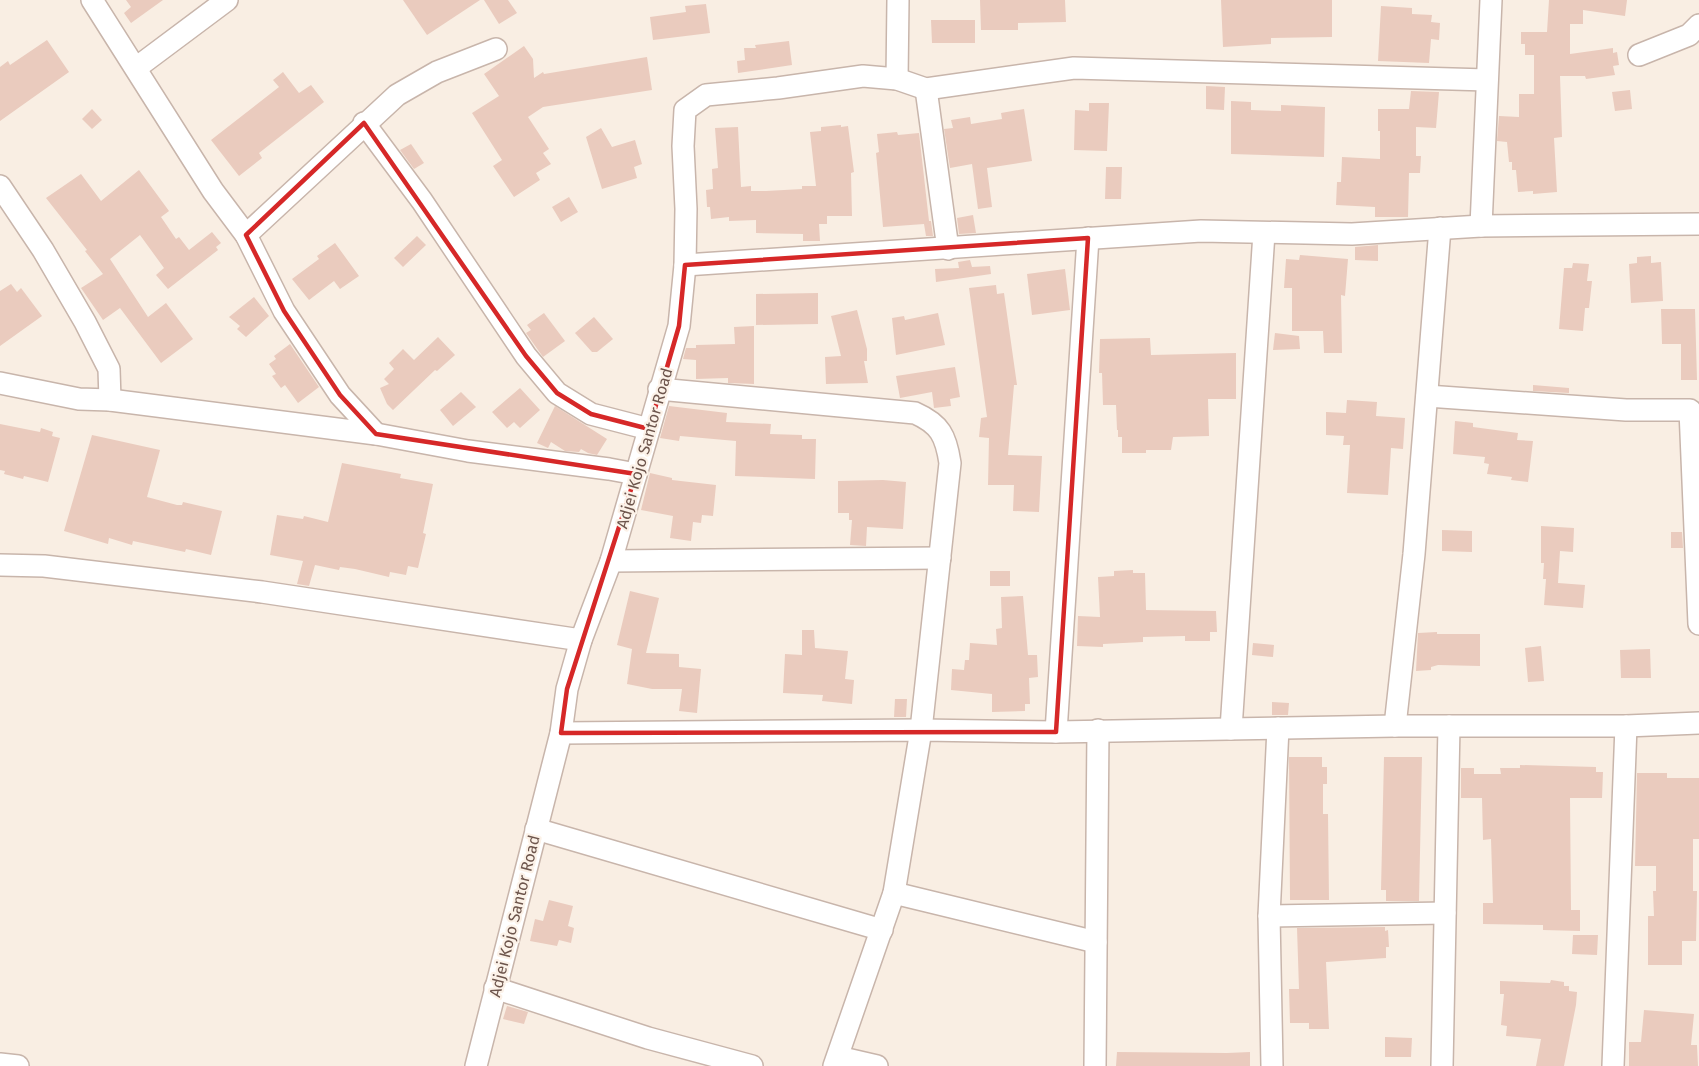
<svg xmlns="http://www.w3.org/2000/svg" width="1699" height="1066" font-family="'Fira Sans',sans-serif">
<rect width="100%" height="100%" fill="#f9eee3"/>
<g fill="#eacbbe">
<path d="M126,0h37l-32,23 -7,-10 7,-6z"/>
<path d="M403,0h77l-53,35z"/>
<path d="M484,0h24l9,13 -18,11z"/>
<path d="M980,0h85l1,22 -48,1v7h-37z"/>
<path d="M1221,0h111v37l-61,1v6l-48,3z"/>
<path d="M1549,0h78l-2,16 -42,-6v14h-13v30l43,-6v5l4,-1 2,13 -6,1 2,9 -29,4 -1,-3h-25l2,61 -8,1 3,54 -24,2v-3l-15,1 -2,-22h-4v-8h-3l-2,-20 -10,-1 2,-25 20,1v-23h15v-39h-9v-11h-4v-12h26z"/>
<path d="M706,4l4,29 -57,7 -3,-23 36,-5 -1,-6z"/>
<path d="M1381,6l31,2v6l20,1 -1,7 9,1 -1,17 -8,-1 -2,24 -51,-2z"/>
<path d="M931,20h44v23h-43z"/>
<path d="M47,40l22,32 -69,49v-54l8,-6 2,4z"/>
<path d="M789,41l3,24 -54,8 -1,-12 8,-1 -1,-12h12l-1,-3z"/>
<path d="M524,46l9,13 1,19 9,-6 1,2 103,-17 5,33 -109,17 -15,10 21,32 -6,4 8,11 -15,9 4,7 -26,17 -21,-31 9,-6 -30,-47 27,-17 -15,-22z"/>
<path d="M283,72l16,21 12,-8 13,17 -65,51 3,5 -23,18 -28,-36 68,-53 -6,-7z"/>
<path d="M1206,86l19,1 -1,23 -18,-1z"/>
<path d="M1630,90l2,19 -17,2 -3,-19z"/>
<path d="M1411,91l28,1 -3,36 -20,-1v29h5l-1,17h-11l-1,44h-33v-10l-39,-2 1,-23h4l1,-25 38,2v-28h-2v-22h31z"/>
<path d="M1231,101l20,1v8l30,1v-6l44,2 -1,50 -93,-3z"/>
<path d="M1089,103h20l-2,48 -33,-1 1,-40 14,1z"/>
<path d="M92,109l10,11 -10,9 -10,-10z"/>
<path d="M1024,109l8,52 -45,7 5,39 -14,2 -6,-45 -22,4 -6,-39 9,-1 -2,-8 19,-3 1,7 31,-5 -1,-6z"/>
<path d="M841,125v2l7,-1 6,46 -3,1 1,43h-25v8h-8l1,17h-17v-7l-47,-1v-13l-27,1v-4l-18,2 -1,-12h-3l-1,-17 7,-1 -1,-20 6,-1 -3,-40 23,-1 3,60 10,-1v5h15l36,-2v-3h14l-6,-54 11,-1v-4z"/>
<path d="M601,128l11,19 23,-7 7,24 -8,3 3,11 -35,11 -16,-52z"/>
<path d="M897,132l1,3 21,-2 10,88h2l2,15h-7l-2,-12 -41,3 -7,-74 3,-1 -2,-18z"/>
<path d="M411,144l13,19 -10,6 -14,-19z"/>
<path d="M1106,167h16l-1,32h-16z"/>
<path d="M139,170l30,41 -8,6 15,22 3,-2 10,13 23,-18 9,11 -5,4 2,3 -50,39 -12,-14 8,-7 -24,-33 -30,24 38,58 18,-14 27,36 -32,24 -41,-55 -17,12 -22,-32 22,-14 -18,-23 2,-1 -41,-52 35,-24 20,27z"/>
<path d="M569,197l9,15 -17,10 -9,-15z"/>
<path d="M973,215l3,18 -17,1 -2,-16z"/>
<path d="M417,236l9,9 -23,22 -9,-9z"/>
<path d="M335,243l24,33 -19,13 -6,-8 -25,19 -17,-21 27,-20 -2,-3z"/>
<path d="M1378,245v16l-23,-1v-13z"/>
<path d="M1300,255l48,4 -3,37 -4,-1 1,58h-18l-1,-22h-31v-43h-8l2,-29 13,1z"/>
<path d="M1651,256v7l10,-1 2,39 -32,2 -2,-39 8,-1v-6z"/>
<path d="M970,260l2,7 18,-1 1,8 -55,8 -1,-13 24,-1 -1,-6z"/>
<path d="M1573,263l16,1 -2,17h5l-3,27h-4l-2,23 -24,-2 5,-61h8z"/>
<path d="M1065,269l5,41 -38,5 -5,-41z"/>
<path d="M11,284l6,8 4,-4 21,28 -42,30v-55z"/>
<path d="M996,285l1,9 7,-1 13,92h-3l-6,70 34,1 -3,56 -26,-1 1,-26h-26l1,-47 -10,-1 2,-19 6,-1 -18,-129z"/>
<path d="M818,293v31l-62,1v-31z"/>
<path d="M254,297l15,19 -23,21 -9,-8 3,-3 -11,-9z"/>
<path d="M1661,309h34l2,71h-16v-36h-19z"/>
<path d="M857,310l10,39v12h-3l4,22 -42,1 -1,-27 16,-1 -10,-40z"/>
<path d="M544,313l21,28 -22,16 -17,-24 5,-3 -4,-5z"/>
<path d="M938,313l7,32 -49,10 -4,-37 12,-2 1,4z"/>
<path d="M594,317l19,22 -16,13h-5l-17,-19z"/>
<path d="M754,326v58l-26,-1v-5l-32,1v-19l-13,-1 3,-11h10v-3l39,-1 -1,-17z"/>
<path d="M1275,333l24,3 1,13 -27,1z"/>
<path d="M438,337l17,18 -18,16 -2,-1 -42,40 -6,-6 -7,-16 9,-4 -5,-5 10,-10 -5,-6 14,-14 11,11z"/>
<path d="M1150,338l1,17 85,-2v46h-28l1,37 -36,1 -2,13h-25v3h-24v-16h-4v-7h-1l-1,-25h-13l-1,-32h-3l1,-34z"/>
<path d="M290,344l29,43 -21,16 -13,-18 -4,3 -9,-12 4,-2 -7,-10 7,-5 -2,-3z"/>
<path d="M955,367l5,30 -10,2 1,7 -17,2 -2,-16 -32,6 -4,-22z"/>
<path d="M1533,385l36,3v5l-36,-2z"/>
<path d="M520,388l20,22 -20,18 -6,-6 -7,6 -15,-16z"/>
<path d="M461,392l15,15 -23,19 -13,-16z"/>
<path d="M1347,400l30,2 -1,14 29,2 -2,31 -12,-1 -3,47 -41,-2 3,-48h-7l1,-9 -18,-1v-23l20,1z"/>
<path d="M555,406l52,33 -10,16 -9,-2 -7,-4 -2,3 -14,-1 -14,-9 -3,6 -11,-5z"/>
<path d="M669,406l58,7 -1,9 45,2 -1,10 32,1v4h14l-1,40 -80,-3 1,-35 -56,-5 -1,5 -19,-3z"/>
<path d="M1455,421l18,2v4l45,6 -1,7 16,1 -5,41 -17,-2 1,-3 -25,-3 2,-10 -5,-1 1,-6 -32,-3z"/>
<path d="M0,424l40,8 1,-4 12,4 -1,4 8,2 -12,44 -24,-6 -1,3 -19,-5 1,-3 -5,-1z"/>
<path d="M92,435l68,15 -13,47 30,8h5l1,-3 39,9 -11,44 -25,-6 -1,3 -52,-11 -1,4 -23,-7 -1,6 -44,-13z"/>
<path d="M342,463l59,11 -1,4 33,6 -10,49 3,1 -8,34 -10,-2 -2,9 -16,-3 -1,5 -34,-8 -15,-2 -1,3 -24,-5 -6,21 -12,-2 6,-23 -33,-6 7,-40 26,4 1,-3 24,6z"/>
<path d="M650,473l22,5v2l44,5 -3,31 -11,-1 -1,8 -8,-1 -2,19 -21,-3 3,-22 -32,-6z"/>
<path d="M883,480l23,2 -3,47 -36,-2 -1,19 -16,-1 2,-25h-3v-7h-11v-32z"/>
<path d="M1541,526l33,2 -1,24 -13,-1 -2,32 27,2 -2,23 -39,-3 2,-26h-3l1,-16h-3z"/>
<path d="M1442,530l30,1v21l-30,-1z"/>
<path d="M1671,532h11l1,16h-12z"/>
<path d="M1133,570v3h12l1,37 70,1 1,21h-7v9h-25v-5l-42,1v5l-40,2v3l-26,-1 1,-30 22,1 -2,-40 16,-1v-5z"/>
<rect x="990" y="571" width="20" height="15"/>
<path d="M630,591l29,7 -13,55 33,1v13l22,2 -4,44 -18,-2 3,-22h-30l-25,-5 5,-35 -15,-4z"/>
<path d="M1023,596l5,59h9l1,22 -9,1 1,26h-5v7l-33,1v-18l-41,-4 1,-21 12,1 1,-10h4l1,-17 27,2 -1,-16 6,-1 -1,-31z"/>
<path d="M802,630h12l1,18 33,3 -3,28 9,1 -2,24 -30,-3 1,-6 -40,-2 2,-39 17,1z"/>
<path d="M1437,632v2h43v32l-42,-1 -7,2v3l-15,1 2,-38z"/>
<path d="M1253,643l21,2 -1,12 -21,-2z"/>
<path d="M1541,646l3,35 -16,1 -3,-34z"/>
<path d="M1650,649l1,29h-30l-1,-28z"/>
<path d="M895,699h12l-1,18h-12z"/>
<path d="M1272,702l17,1 -1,12h-16z"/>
<path d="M1289,757h33v10h5v17h-4v30h5l1,86h-39z"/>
<path d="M1384,757h38l-3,144h-33v-11h-5z"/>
<path d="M1520,765l76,2v5h7l-1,26h-32l1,112h9v21l-37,-1v-5l-60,-1v-21h10l-2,-64 -8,1 -1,-42h-21v-30h13v6h27l-1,-6h20z"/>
<path d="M1637,773h30v5h32v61h-6v52h4l-1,50h-14v24h-34v-49h6l-1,-25h3v-25h-21z"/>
<path d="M549,900l24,6 -5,20 6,2 -3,15 -12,-3 -2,6 -27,-5 5,-22 8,2z"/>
<path d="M1385,927v4l3,-1 1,17h-3v11l-60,4 3,67h-20v-6h-19l-1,-34h10l-2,-61z"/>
<path d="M1573,935h25l-1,20 -25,-1z"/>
<path d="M1551,980l13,2v4h5v5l8,1 -1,13 -12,61h-28l5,-27 -35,-3 1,-10 -6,-1 3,-31h-4v-13l50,2z"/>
<path d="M507,1006l21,6 -4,12 -21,-5z"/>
<path d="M1644,1010l50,4 -3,31h6l1,21h-69v-24h12z"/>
<path d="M1385,1037l27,1 -1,19h-26z"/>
<path d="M1117,1052l110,1 23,-1v14h-134z"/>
</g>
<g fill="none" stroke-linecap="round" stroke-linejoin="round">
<defs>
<g id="minor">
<path d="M92,0l121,191 33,44 38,76 56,84 36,39"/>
<path d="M1491,0l-10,226 218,-2"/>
<path d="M1639,55l50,-20 10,-10"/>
<path d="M136,68l91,-68"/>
<path d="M897,79l1,-79"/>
<path d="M926,89l22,160"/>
<path d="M364,123l58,78 104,155 31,37 34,21 58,15"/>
<path d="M0,186l43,64 42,72 24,47 1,31"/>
<path d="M246,235l151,-140 40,-23 59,-23"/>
<path d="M685,265l516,-34 151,3 129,-8"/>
<path d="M0,383l79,16 31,1 266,34 92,17 141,18 27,5"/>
<path d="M659,389l256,24c25,11 31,23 35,50l-29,267 -27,163 -60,173"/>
<path d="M1427,396l199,14h64l9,214"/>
<path d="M611,561l329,-3"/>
<path d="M0,565l44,1 218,26 319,48"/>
<path d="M1395,726l19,-172 26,-326"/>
<path d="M1231,729l33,-496"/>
<path d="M1056,732l32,-494"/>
<path d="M561,733l360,-3 135,2 339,-6h231l73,-3"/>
<path d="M536,829l346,101"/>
<path d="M894,893l202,49"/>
<path d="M1269,916l176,-3"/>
<path d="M495,988l153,50 104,28"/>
<path d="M838,1057l39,9"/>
<path d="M0,1064l18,2"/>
<path d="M476,1066l85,-333 6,-44 14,-49 30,-79 68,-235 6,-61 1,-56 -3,-63 2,-36 21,-15 72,-7 85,-12 34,3 29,10 148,-21 413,12"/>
<path d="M1095,1066l3,-336"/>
<path d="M1272,1066l-3,-150 9,-188"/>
<path d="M1442,1066l7,-340"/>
<path d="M1613,1066l13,-340"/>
</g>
</defs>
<use href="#minor" stroke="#c8b5ab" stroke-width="24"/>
<use href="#minor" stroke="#fff" stroke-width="21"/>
</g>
<path fill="none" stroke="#d62828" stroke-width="4.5" stroke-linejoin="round" d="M364,123l162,233 31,37 34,21 58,15 30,-103 6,-61 403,-27 -32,494 -495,1 6,-44 69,-215 -260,-40 -36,-39 -56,-84 -38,-76z"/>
<g text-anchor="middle" stroke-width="4.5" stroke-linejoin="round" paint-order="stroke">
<g font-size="16" fill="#6d554c" stroke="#fcf2e8">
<text transform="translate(644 448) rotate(-74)" y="6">Adjei Kojo Santor Road</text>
<text transform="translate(514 916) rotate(-76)" y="6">Adjei Kojo Santor Road</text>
</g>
</g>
</svg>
